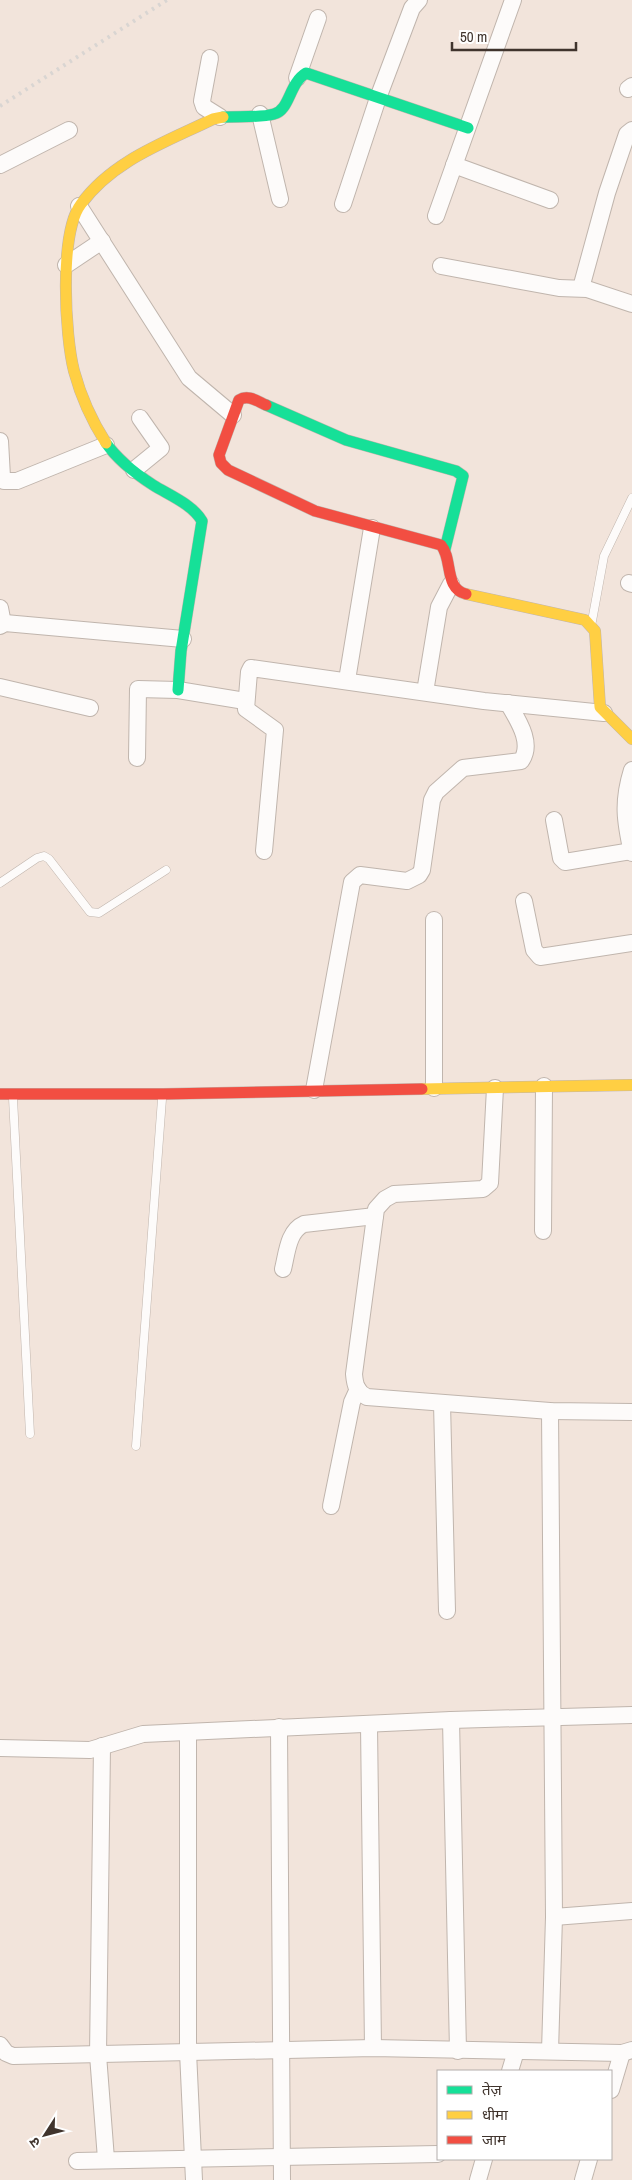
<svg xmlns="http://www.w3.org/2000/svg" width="632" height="2180" font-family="'Archivo Narrow','Noto Sans Devanagari',sans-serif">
<rect width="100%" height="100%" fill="#f2e4db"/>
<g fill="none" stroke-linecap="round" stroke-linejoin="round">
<defs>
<g id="lane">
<path d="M592,621l12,-65 28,-58"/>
<path d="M0,883l37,-25 7,-2 5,3 41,53 9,1 67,-43"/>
<path d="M13,1098l17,336"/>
<path d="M136,1446l26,-347"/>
</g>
<g id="street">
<path d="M210,58l-8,43 2,6 16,10"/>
<path d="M297,78l21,-60"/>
<path d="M628,89l4,-3"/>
<path d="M260,114l20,85"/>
<path d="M0,165l69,-35"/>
<path d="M454,165l96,35"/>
<path d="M343,204l35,-106 34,-90 7,-8"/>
<path d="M79,206l110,172 44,37"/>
<path d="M436,216l77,-216"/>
<path d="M66,265l36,-24"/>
<path d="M441,266l118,22 28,1 45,15"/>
<path d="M581,288l26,-95 20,-59 5,-4"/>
<path d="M0,441l2,36 2,4h13l89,-36"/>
<path d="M134,470l27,-22 -21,-30"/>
<path d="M629,583l3,1"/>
<path d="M0,608l3,16"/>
<path d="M0,626l5,-3 178,16"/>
<path d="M347,680l25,-152"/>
<path d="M0,687l90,21"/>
<path d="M425,692l14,-85 12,-23"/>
<path d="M137,758l1,-69 40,1 67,11"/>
<path d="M632,770c-10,32 -7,51 0,83"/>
<path d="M554,820l7,38 4,4 67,-11"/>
<path d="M264,851l11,-121 -29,-21 3,-37 2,-4 233,33 120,12"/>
<path d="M524,901l10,49 6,7 92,-14"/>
<path d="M434,1088v-168"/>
<path d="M495,1088l-5,95 -7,6 -89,5 -9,5 -9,10 -22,165c1,12 3,18 13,23l183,14 82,1"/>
<path d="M314,1090l38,-208 8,-7 47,6 12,-6 3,-5 10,-70 4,-8 27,-24 58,-7c13,-18 -4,-42 -13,-58"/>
<path d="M543,1231l1,-145"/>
<path d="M283,1269c4,-16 5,-38 21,-45l71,-8"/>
<path d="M442,1403l5,208"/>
<path d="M550,1411l4,506 -4,134"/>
<path d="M331,1506l21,-104 6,-13"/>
<path d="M451,1720l7,331"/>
<path d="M369,1725l4,323"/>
<path d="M279,1727l3,453"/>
<path d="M188,1732v320l6,128"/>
<path d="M102,1746l-4,309 8,104"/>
<path d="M0,1748l90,2 53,-16 308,-14 181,-5"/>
<path d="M554,1917l78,-6"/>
<path d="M0,2045l6,8 7,3 360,-8 249,5 10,-3"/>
<path d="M510,2071l6,-20"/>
<path d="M611,2090l11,-37"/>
<path d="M77,2161l361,-7"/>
<path d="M478,2180l6,-21"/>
<path d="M583,2180l6,-21"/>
</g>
<g id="fast">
<path d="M223,117c16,-1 36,1 51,-3 16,-4 15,-31 32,-41l162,55"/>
<path d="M266,405l80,35 110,31 7,5 -18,73"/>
<path d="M106,443c11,16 30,31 47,42 16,10 39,19 49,36l-21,130 -3,39"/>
</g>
<g id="slow">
<path d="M106,443c-14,-22 -25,-46 -32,-72 -9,-35 -15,-138 7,-167 32,-44 85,-62 132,-85l10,-2"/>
<path d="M466,594l119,26 10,11 5,76 32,32"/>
<path d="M422,1089l210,-4"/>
</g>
<g id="jam">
<path d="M266,405c-9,-4 -18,-11 -27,-5l-20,55 2,8 7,7 87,41 126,34c12,14 3,44 25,49"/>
<path d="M0,1094h163l259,-5"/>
</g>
</defs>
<use href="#lane" stroke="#c0b5ad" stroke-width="9"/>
<use href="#street" stroke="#c0b5ad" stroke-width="18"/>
<use href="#fast" stroke="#c0b5ad" stroke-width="12"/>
<use href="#slow" stroke="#c0b5ad" stroke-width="12"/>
<use href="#jam" stroke="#c0b5ad" stroke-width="12"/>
<use href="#lane" stroke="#fdfbfa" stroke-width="8"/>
<use href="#street" stroke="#fdfbfa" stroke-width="16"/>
<use href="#fast" stroke="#16e098" stroke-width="11"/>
<use href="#slow" stroke="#ffcf43" stroke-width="11"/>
<use href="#jam" stroke="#f24e42" stroke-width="11"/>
<path stroke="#d9d5d2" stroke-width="4" stroke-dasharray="2.5 5" stroke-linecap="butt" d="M0,106l167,-106"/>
</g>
<rect x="437" y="2070" width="175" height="90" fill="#ffffff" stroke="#b3aeab"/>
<rect x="447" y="2086" width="25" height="8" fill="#16e098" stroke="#b3aeab"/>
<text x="482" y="2095" font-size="15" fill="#40342d">तेज़</text>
<rect x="447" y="2111" width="25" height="8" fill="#ffcf43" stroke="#b3aeab"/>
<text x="482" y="2120" font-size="15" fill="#40342d">धीमा</text>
<rect x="447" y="2136" width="25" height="8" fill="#f24e42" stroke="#b3aeab"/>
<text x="482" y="2145" font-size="15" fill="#40342d">जाम</text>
<g transform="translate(45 2135) rotate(234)" stroke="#ffffff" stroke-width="4" paint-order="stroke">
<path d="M0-4L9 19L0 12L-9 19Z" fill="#40342d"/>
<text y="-8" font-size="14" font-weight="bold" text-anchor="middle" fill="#40342d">उ</text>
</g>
<path d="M452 42v8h124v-8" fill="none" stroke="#40342d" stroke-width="2.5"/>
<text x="460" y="42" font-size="15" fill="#40342d" stroke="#ffffff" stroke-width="4" paint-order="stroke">50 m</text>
</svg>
